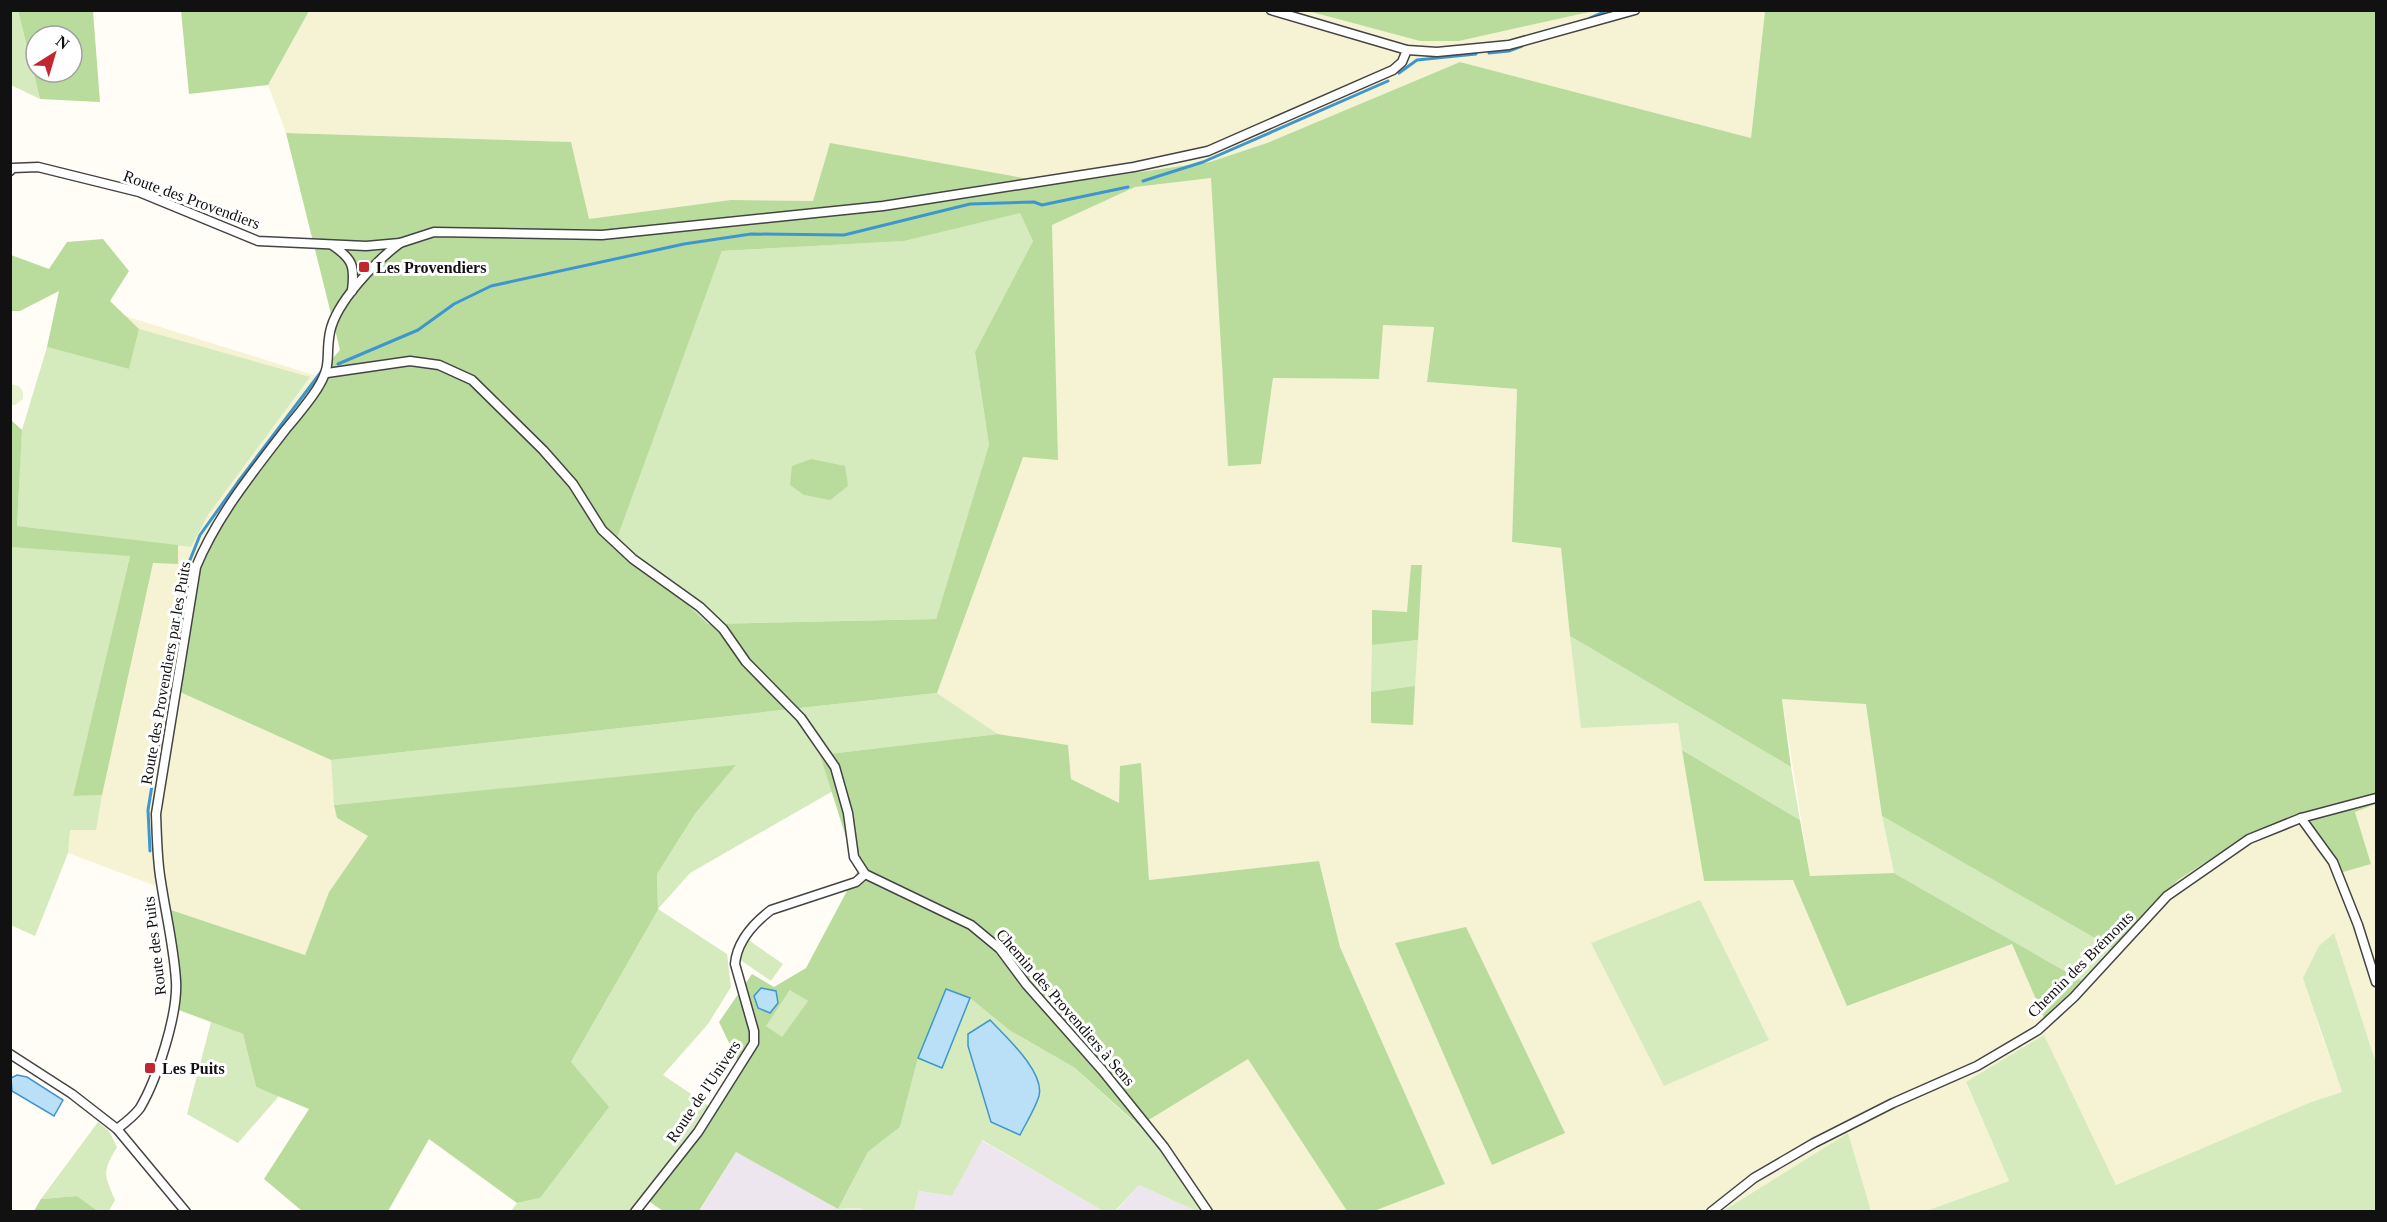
<svg xmlns="http://www.w3.org/2000/svg" width="2387" height="1222" font-family="Georgia,serif">
<rect width="100%" height="100%" fill="#fffdf5"/>
<g fill="#eee6ef">
<path d="M981,1140l122,71 -189,1 5,-21 33,5z"/>
<path d="M736,1152l102,57 22,-1 6,3 -167,1z"/>
<path d="M1139,1185l57,26 -81,1z"/>
</g>
<g fill="#f6f3d4">
<path d="M1308,10l112,31h39l135,-30h171l-14,127 -291,-76 -193,81 -56,19 50,302 12,-86 106,1 3,-55 52,3 -7,55 90,7 -5,153 49,6 20,179 97,-4 26,158 89,-1 54,125 165,-61 33,75 39,-37 28,-34 66,-68 59,-38 66,-29 37,60 31,-9 -16,-52 21,-8v259l-42,-129 -17,87 25,71 -31,10 -195,83 -150,-102 43,98 -83,30h-55l-23,-77 -125,77h-349l71,-27 -105,-237 -21,-86 -170,19 -9,-117 -21,41 -48,-25 -3,-34 -70,-11 -61,-41 26,-74 -232,-418 -143,19 -18,-78 -284,-9 -18,-48 41,-74z"/>
<path d="M65,297l252,79 -116,177 -21,139 151,68 6,58 32,18 -40,56 -24,63 -134,-45 -5,-20 -98,-37 -33,83 -24,-11v-444z"/>
<path d="M1782,698l85,6 15,112 12,57 -84,4z"/>
<path d="M1248,1058l99,153h-140l-61,-89z"/>
</g>
<g fill="#d5ebbd">
<path d="M11,11h7l22,88 -29,-14z"/>
<path d="M1020,212l13,29 -58,111 14,93 -53,174 -228,5 -92,-86 106,-287 182,-10z"/>
<path d="M139,329l171,48 -102,138 -17,32 -174,-21 5,-96 25,-83 82,22z"/>
<path d="M11,547l119,8 -57,241 29,-1 -6,35h-26l-2,23 -33,83 -24,-11z"/>
<path d="M1570,636l221,131 9,53 -118,-70 -4,-27 -97,5z"/>
<path d="M1418,640l-3,46 -44,6 1,-47z"/>
<path d="M937,693l61,41 -177,21 12,36 -143,82 -32,36 69,45 4,33 -23,37 -45,51 52,35 -6,15 -71,87 -127,-1 6,-8 23,-5 31,-136 87,-152 -1,-36 38,-60 40,-48 -401,39 -3,-45z"/>
<path d="M1882,816l230,132 -28,34 -190,-109z"/>
<path d="M1700,900l69,140 -105,46 -73,-143z"/>
<path d="M2334,933l42,130v148h-450l83,-30 -43,-99 78,-47 72,150 195,-83 31,-10 -39,-114 16,-32z"/>
<path d="M747,939l36,25 -12,17 -32,-22z"/>
<path d="M791,989l17,12 -25,37 -18,-12z"/>
<path d="M970,998l39,32 66,38 63,58 8,-4 61,89h-11l-57,-26 -24,26h-12l-121,-71 -30,56 -33,-5 -5,20h-48l-6,-3 -22,1 30,-57 32,-25 18,-69 24,9z"/>
<path d="M211,1022l32,12 13,53 23,9 -41,47 -51,-29z"/>
<path d="M98,1122l11,9 8,16c-15,25 -13,27 -2,53l-6,11h-11l-21,-15 -36,3z"/>
<path d="M1848,1133l23,78h-148z"/>
</g>
<g fill="#b9dc9c" fill-rule="evenodd">
<path d="M18,11h75l7,91 -60,-3zM36,36h36v36h-36z"/>
<path d="M181,11v-1l128,1 -41,74 -79,9z"/>
<path d="M1308,11h286l-135,30h-39z"/>
<path d="M1765,11h611v793l-21,8 16,52 -31,9 -37,-60 -66,29 -59,38 -66,68 -230,-132 -16,-112 -84,-5 9,68 -221,-131 -9,-88 -49,-6 5,-153 -90,-7 7,-55 -51,-2 -4,54 -106,-1 -12,86 -33,2 -17,-288 -76,9 -83,38 6,235 -35,-3 -86,236 -606,67 -151,-68 21,-139 116,-177 23,-26 -54,-217 285,9 18,77 142,-19 82,1 17,-58 226,41 154,-22 57,-19 193,-81 291,76zM1020,213l13,28 -58,111 14,93 -53,174 -228,5 -91,-86 105,-287 182,-10z"/>
<path d="M103,239l26,32 -19,30 29,28 -10,40 -82,-22 12,-56 -39,20h-9v-56l38,14 18,-27z"/>
<path d="M11,420l11,10 -5,96 161,19v19l-25,-1 -51,232 -29,1 57,-240 -119,-9z"/>
<path d="M811,459l34,7 3,20 -18,14 -26,-5 -14,-10 2,-19z"/>
<path d="M1411,565h11l-4,75 -46,5v-35l35,2z"/>
<path d="M1415,686l-2,39 -42,-2v-31z"/>
<path d="M998,734l70,11 3,34 48,24 1,-37 21,-3 8,117 170,-19 21,86 105,237 -71,27h-27l-99,-152 -109,67 -64,-58 -66,-38 -39,-32 -24,-9 -28,69 -18,69 -32,25 -30,57 -102,-57 -37,59h-36l-16,-11 62,-75 32,-57 -22,-46 33,-48 22,13 32,-19 51,-96 -37,-117zM790,990l18,11 -26,36 -16,-11z"/>
<path d="M1682,750l118,70 10,56 84,-3 190,109 -39,38 -33,-76 -165,62 -54,-126 -89,1z"/>
<path d="M736,765l-41,49 -38,60 1,36 -87,152 38,45 -69,91 -23,5 -88,-64 -41,72h-86l-38,-32 45,-70 -53,-22 -13,-53 -67,-25 4,-25 -9,-74 134,45 24,-63 39,-56 -31,-18 -3,-13z"/>
<path d="M1466,927l99,206 -73,32 -97,-222z"/>
<path d="M77,1196l21,15h-64l7,-12z"/>
</g>
<path fill="#e6f2cf" d="M11,384l8,2 4,6v7l-8,6h-4z"/>
<g fill="#b9e0f7" stroke="#3f96cf" stroke-width="1.5">
<path d="M761,988l15,3 2,12 -8,10 -12,-5 -4,-12z"/>
<path d="M946,989l24,9 -28,70 -24,-10z"/>
<path d="M990,1020c16,17 55,52 49,76 -4,13 -13,27 -19,39l-29,-13 -23,-76v-12z"/>
<path d="M17,1075l10,2 36,23 -9,16 -42,-25 -1,-13z"/>
</g>
<g fill="none" stroke-linecap="round" stroke-linejoin="round">
<g stroke="#3f96cf" stroke-width="3">
<path d="M1590,18l18,-8"/>
<path d="M1489,53l20,-2 13,-5"/>
<path d="M1399,73l18,-13 59,-6"/>
<path d="M1143,181l60,-19 185,-81"/>
<path d="M338,364l80,-34 36,-26 37,-18 193,-42 67,-10 93,1 126,-31 64,-2 8,3 86,-18"/>
<path d="M150,851l-2,-41 40,-245 12,-30 38,-53 83,-110"/>
</g>
<defs>
<g id="street">
<path d="M1271,10l136,40 30,2 72,-7 126,-35"/>
<path d="M10,171l3,-3 25,-1 101,25 119,49 108,5 34,-3 34,-11 168,3 281,-29 251,-39 74,-16 185,-81 9,-8 5,-12"/>
<path d="M332,245c21,14 23,21 20,46"/>
<path d="M327,373l83,-12 29,4 33,15 71,70 30,34 29,46 31,29 67,48 23,22 23,33 55,56 34,49 13,46 6,44 11,17 106,51 29,24 26,35 76,86 62,77 44,65"/>
<path d="M2301,818l32,44 25,63 18,57"/>
<path d="M10,1054l62,40 45,35 69,83"/>
<path d="M117,1129c8,-6 17,-13 23,-21 17,-29 38,-93 36,-127 -2,-33 -10,-66 -15,-99 -4,-22 -4,-45 -5,-68l40,-247c21,-51 57,-95 90,-138 11,-13 22,-26 31,-40 16,-25 8,-32 13,-57 6,-30 46,-71 70,-89"/>
<path d="M635,1212l63,-80 56,-89v-12l-19,-67c2,-23 19,-41 36,-54l85,-28 9,-8"/>
<path d="M1711,1212l43,-34 60,-35 79,-40 84,-37 61,-36 36,-33 93,-101 82,-57 52,-21 75,-20"/>
</g>
</defs>
<use href="#street" stroke="#444" stroke-width="11"/>
<use href="#street" stroke="#fff" stroke-width="8"/>
</g>
<g fill="#c4262e" stroke="#fff" stroke-width="2">
<rect x="358" y="261" width="12" height="12" rx="3"/>
<rect x="144" y="1062" width="12" height="12" rx="3"/>
</g>
<g text-anchor="middle" stroke-width="6" stroke-linejoin="round" paint-order="stroke">
<g font-size="16" fill="#111" stroke="#fff">
<text transform="translate(192 199) rotate(20)" y="6">Route des Provendiers</text>
<text transform="translate(165 673) rotate(-80)" y="6">Route des Provendiers par les Puits</text>
<text transform="translate(154 946) rotate(-97)" y="6">Route des Puits</text>
<text transform="translate(2080 964) rotate(-45)" y="6">Chemin des Brémonts</text>
<text transform="translate(1066 1007) rotate(49)" y="6">Chemin des Provendiers à Sens</text>
<text transform="translate(703 1091) rotate(-56)" y="6">Route de l'Univers</text>
</g>
<g font-size="16" font-weight="bold" fill="#111" stroke="#fff" text-anchor="start">
<text x="376" y="273">Les Provendiers</text>
<text x="162" y="1074">Les Puits</text>
</g>
</g>
<rect width="2387" height="1222" fill="none" stroke="#111111" stroke-width="24"/>
<g transform="translate(54 54) rotate(37)"><circle r="28" fill="#ffffff" stroke="#a0a0a0" stroke-width="1.5"/>
<path d="M0-4.5L10 22L0 15L-10 22Z" fill="#c4262e"/>
<text y="-9" font-size="16" font-weight="bold" text-anchor="middle" fill="#111111">N</text>
</g>
</svg>
